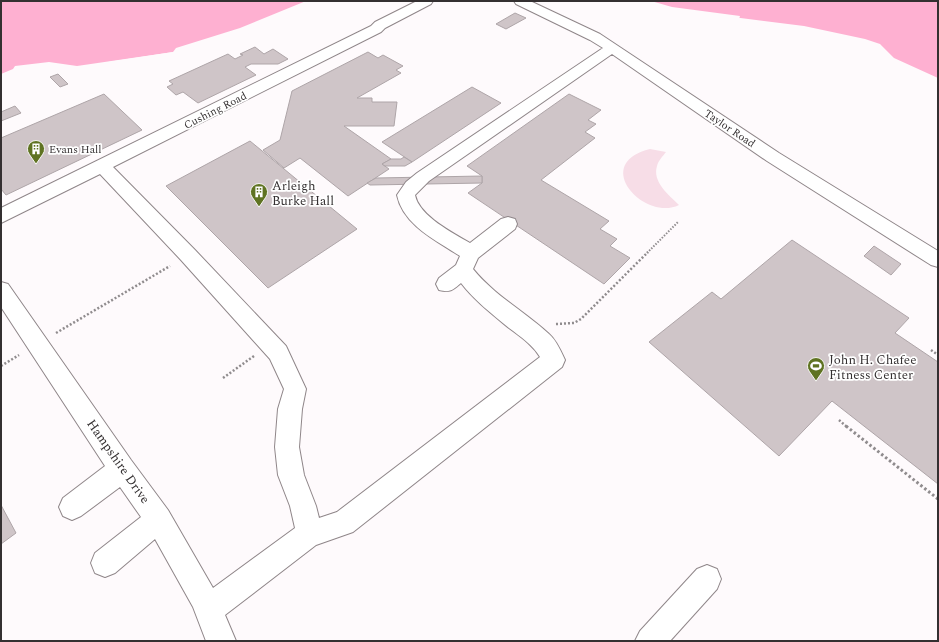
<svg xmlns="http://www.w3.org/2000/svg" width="939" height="642" font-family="Spectral,serif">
<rect width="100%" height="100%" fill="#fefafc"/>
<path fill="#f7dde7" d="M650,149l16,3c-3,4 -8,9 -9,14 -5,16 12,29 22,39 -34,17 -89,-41 -29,-56z"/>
<g fill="#feb0d1">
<path d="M1,1h321l-135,49 -110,16 -28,-4 -34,4 -2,3 -12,5z"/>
<path d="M643,1h295v77l-44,-20 -14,-14 -15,-5 -61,-13 -95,-12 -40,-6z"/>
</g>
<g fill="#fefafc">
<path d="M306,1h18v3l-21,11 -84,29 -31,8 -79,11 -1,-1 65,-10 3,-4 64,-20z"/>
<path d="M641,1h10l21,6 68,9 -1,3 -30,-3 -40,-6 -26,-7z"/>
</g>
<g fill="#cfc5c8" stroke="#aea5a8">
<path d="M515,13l11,5 -20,11 -10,-5z"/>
<path d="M255,47l9,7 9,-5 15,10 -10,5h-27l-6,3 11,8 -58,28 -15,-11 -7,3 -9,-8 6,-3 -4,-3 59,-27 7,5 8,-4 -3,-1z"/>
<path d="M368,52l10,6 5,-3 20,11 -7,4 5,3 -44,25h15v4h25l-3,24h-50l47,33 -9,5 7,5 -41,27 -48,-38 -16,10 -21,-18 17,-10 12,-49z"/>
<path d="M58,74l10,10 -8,3 -10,-10z"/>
<path d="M472,87l29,16 -89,59 -30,-20z"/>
<path d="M104,94l38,36 -136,65 -5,-6v-51z"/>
<path d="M569,94l32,16 -13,10 8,4 -11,8 10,6 -54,42 68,41 -9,8 17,10 -7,7 20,12 -26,26 -136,-91 14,-10v-7l-15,-10z"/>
<path d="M15,106l6,7 -20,8v-9z"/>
<path d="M250,141l107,88 -89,59 -102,-102z"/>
<path d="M404,157l8,5 -7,4h-20l-3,-2 9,-5h10z"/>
<path d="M482,176v7l-112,2 -3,-2 9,-5z"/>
<path d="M792,240l117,78 -14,15 43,29v122l-106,-83 -53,55 -130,-114 63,-50 9,7z"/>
<path d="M874,246l27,18 -10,11 -27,-19z"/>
<path d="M1,505l15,28 -15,11z"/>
</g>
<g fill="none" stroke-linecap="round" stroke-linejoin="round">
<defs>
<g id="minor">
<path d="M417,1h16l-2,3 -46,24 -4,4 -268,135 82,83 91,96 20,43 -4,20 -3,38 5,28 12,31 3,12 18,-6 203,-155c-7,-12 -19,-20 -31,-29 -17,-14 -35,-28 -48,-45 -8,7 -11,10 -22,7l-3,-6 3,-6 17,-13 4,-9c-23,-15 -57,-31 -63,-61l9,-13 11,-9 186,-125 -13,-8 -74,-36 -2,-3h16l70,33 179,119 159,98v16l-7,-2 -164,-104 -155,-107 -183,127 -14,14c4,21 38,38 55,48l31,-24 7,-2 7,2 2,5 -2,5 -37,29 -5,11c22,27 51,42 76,65 7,6 12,17 16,26l-3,7 -209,165 -37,13 -91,70 11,26h-30l-13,-34 -38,-68 -40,34 -10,4 -10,-4 -4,-10 4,-10 46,-36 -21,-30 -39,29 -9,4 -9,-4 -4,-9 4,-9 42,-32 -104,-159v-25l7,2 123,176 37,50 45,78 82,-60 -5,-22 -12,-31 -3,-28 3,-38 6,-20 -14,-30 -89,-99 -81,-86 -99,49v-15l370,-182 4,-4z"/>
<path d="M707,565l10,4 4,10 -4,10 -47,52h-35l5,-10 57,-62z"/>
</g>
</defs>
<use href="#minor" stroke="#8f8689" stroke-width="2"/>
<path stroke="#908c8e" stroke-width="2" stroke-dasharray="1.5 1.5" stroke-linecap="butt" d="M647,253l31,-31"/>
<g stroke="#908c8e" stroke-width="2.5" stroke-dasharray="2 2" stroke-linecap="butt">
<path d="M556,324l18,-1 7,-4 67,-67"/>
<path d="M56,333l114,-67"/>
<path d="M931,350l7,5"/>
<path d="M1,366l18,-11"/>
<path d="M223,378l31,-22"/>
<path d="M839,420l8,7"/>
</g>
<path stroke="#908c8e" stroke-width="3" stroke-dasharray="2.5 2.5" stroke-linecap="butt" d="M846,426l92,73"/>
<use href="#minor" fill="#fff" fill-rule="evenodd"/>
</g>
<defs>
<symbol id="building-pin" viewBox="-11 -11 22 30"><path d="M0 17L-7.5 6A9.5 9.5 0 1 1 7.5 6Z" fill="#5f7322" stroke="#fff"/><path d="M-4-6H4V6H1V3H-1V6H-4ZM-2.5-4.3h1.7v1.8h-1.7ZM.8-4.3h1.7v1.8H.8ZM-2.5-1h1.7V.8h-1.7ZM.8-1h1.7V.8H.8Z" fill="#fff"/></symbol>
<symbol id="stadium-pin" viewBox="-11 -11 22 30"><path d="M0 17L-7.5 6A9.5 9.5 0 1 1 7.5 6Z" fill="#5f7322" stroke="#fff"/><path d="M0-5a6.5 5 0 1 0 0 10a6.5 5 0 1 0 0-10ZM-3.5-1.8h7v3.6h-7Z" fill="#fff"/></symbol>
</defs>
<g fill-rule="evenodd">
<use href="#building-pin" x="26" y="139" width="20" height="27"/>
<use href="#building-pin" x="249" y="182" width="20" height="27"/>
<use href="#stadium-pin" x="806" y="356" width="20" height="27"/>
</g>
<g text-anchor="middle" stroke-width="3.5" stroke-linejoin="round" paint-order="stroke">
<g font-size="11" fill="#343031" stroke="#fff">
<text transform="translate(215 110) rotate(-27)" y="4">Cushing Road</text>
<text transform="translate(730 128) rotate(34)" y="4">Taylor Road</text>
</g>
<g font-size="11" fill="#343031" stroke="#fff" text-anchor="start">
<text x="49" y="153">Evans Hall</text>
</g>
<g font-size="13" fill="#343031" stroke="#fff" text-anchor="start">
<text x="272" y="190">Arleigh<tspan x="272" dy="15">Burke Hall</tspan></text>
<text x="829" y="364">John H. Chafee<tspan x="829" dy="15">Fitness Center</tspan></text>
</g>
<g font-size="13" fill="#343031" stroke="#fff">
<text transform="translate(119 461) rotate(55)" y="5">Hampshire Drive</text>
</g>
</g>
<rect width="939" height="642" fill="none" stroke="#343031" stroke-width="4"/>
</svg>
